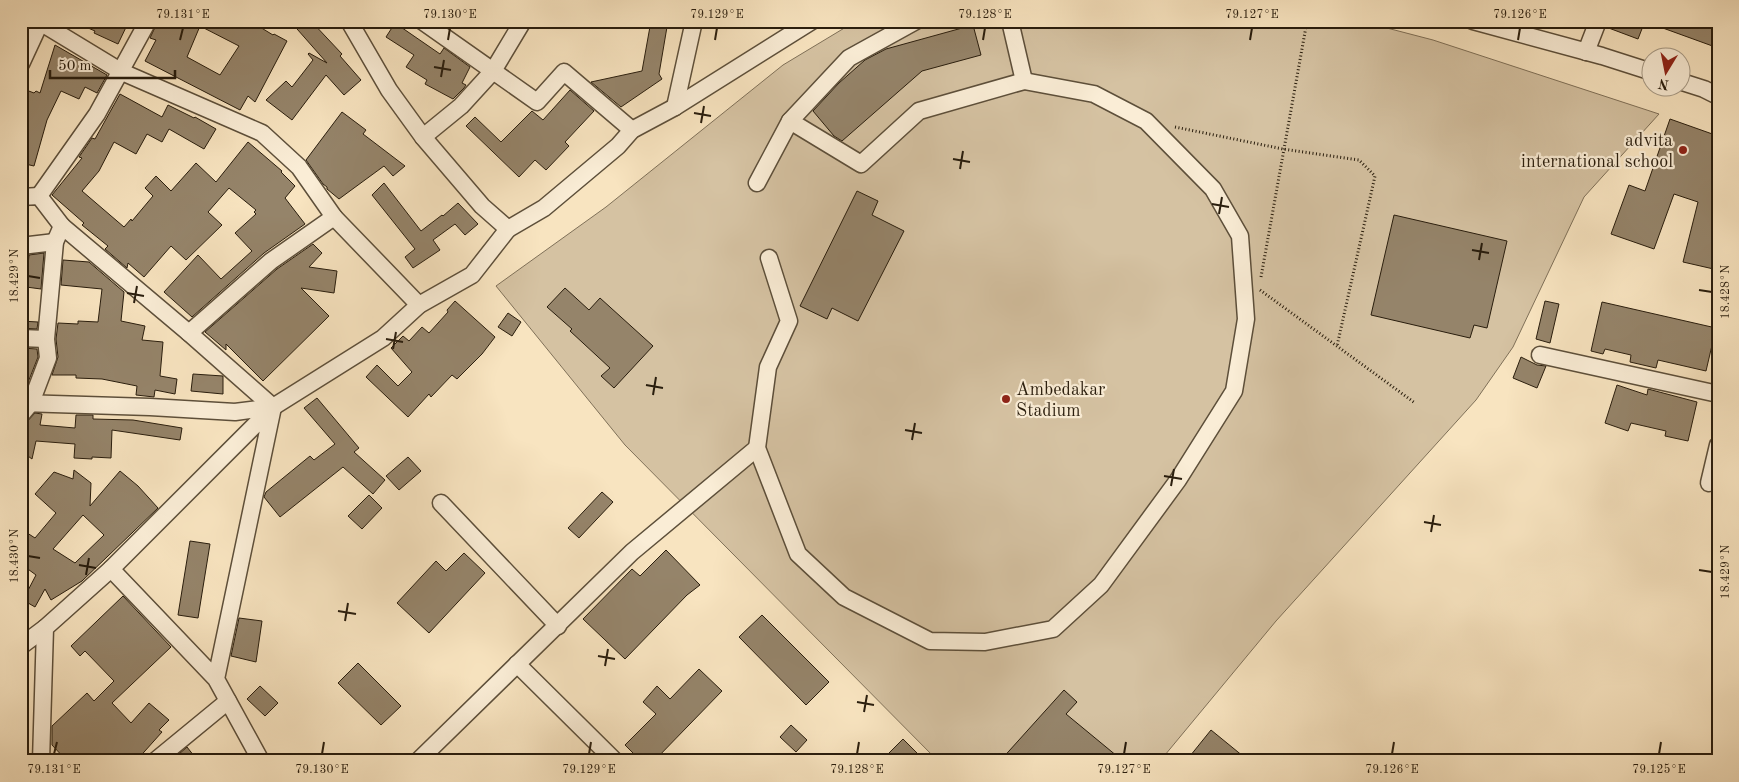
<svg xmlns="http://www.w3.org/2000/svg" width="1739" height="782" font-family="'Old Standard TT',serif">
<rect width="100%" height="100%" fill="#f8e4c0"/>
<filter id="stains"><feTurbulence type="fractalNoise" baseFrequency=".004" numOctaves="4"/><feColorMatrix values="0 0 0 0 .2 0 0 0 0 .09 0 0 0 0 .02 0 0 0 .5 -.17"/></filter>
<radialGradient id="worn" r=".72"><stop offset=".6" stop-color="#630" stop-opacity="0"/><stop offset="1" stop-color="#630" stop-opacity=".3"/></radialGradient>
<path fill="#d5c2a2" stroke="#7f7058" d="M856,21h504l73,19 226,74 -75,83 -71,150 -37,53 -200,221 -116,140h-222l-313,-316 -129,-159 110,-79 177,-142z"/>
<g fill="#95846a" stroke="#291d0d" fill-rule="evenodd">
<path d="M72,21h57l-11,23 -24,-11 1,-2z"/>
<path d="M158,21h92l23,14 1,-1 13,7 -32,61 -7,-6 -8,14 -95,-49 11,-21 -6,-2zM200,26l39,20 -19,29 -33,-18z"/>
<path d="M290,21h21l31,33 -2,2 21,24 -17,15 -18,-20 -34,45 -26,-20 20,-19 6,6 21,-27 -5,-6 1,-1 18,10z"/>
<path d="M651,21h17l-9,53 3,5 -41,28 -30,-25 51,-11z"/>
<path d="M1608,21h37l-7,18 -32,-12z"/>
<path d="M1649,21h69v27l-69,-25z"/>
<path d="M395,23l45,31 4,-6 26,19 -8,16 4,2 -2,3 -11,11 -28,-15 2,-4 -21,-13 8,-12 -28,-18z"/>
<path d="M973,25l8,30 -59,16 -80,70 -8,-5 -21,-25 26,-28 26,-23 21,-11z"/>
<path d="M55,45l52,30 -10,18 -12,-6 -6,12 -18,-8 -14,29 -13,46 -13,-3v-75l13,5 2,-2 4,2z"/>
<path d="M570,90l24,21 -29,31 4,4 -23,24 -11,-10 -16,17 -53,-51 9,-9 26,25 31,-31 11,9z"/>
<path d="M120,94l42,23 6,-12 26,13 1,-1 21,12 -12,20 -35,-20 -7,13 -15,-8 -11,20 -22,-12 -15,29 -17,20 42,36 7,-8 1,2 21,-25 -8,-8 11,-12 15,15 25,-28 20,19 32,-40 34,29 -1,1 14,14 -10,12 20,26 -41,29 -72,64 -28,-25 34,-37 23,24 31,-28 -17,-18 21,-19 -2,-2 2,-2 -27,-22 -21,24 14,13 -36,35 -15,-14 -27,31 -16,-14 -1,5 -22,-19 3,-3 -26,-21 2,-2 -32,-28 30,-37 -3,-1 13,-19 3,1z"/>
<path d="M342,112l24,18 -3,4 42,32 -12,10 -9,-10 -45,33 -12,-10v-2l-4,-3 -17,-24z"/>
<path d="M1670,119l48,17v134l-35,-8 15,-60 -24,-8 -20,55 -43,-15 18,-49 16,6z"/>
<path d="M384,183l37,48 21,-16 1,1 15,-13 20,21 -13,11 -10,-11 -22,16 7,10 -27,18 -8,-11 10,-8 -43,-54z"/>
<path d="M857,191l21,10 -6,14 32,16 -46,90 -26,-13 -5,11 -27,-13z"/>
<path d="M1394,215l113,26 -20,87 -13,-3 -4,13 -99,-23z"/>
<path d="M313,244l9,9 -13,14 28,4 -3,22 -33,-5 28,28 -66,65 -37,-37v6l-21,-18 72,-63z"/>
<path d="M44,253l-3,36 -15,-2 3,-32z"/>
<path d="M63,260l26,2 35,30 -3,29 24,5 -3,14 21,2 -3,34 17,3 -2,15 -20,-4 -1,7 -18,-2 1,-9 -35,-7 -26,-1v-3h-24l6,-18 -2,-18 2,-16 20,1v-3l20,1 4,-33 -41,-4z"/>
<path d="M565,288l24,22 11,-12 53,48 -39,42 -13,-12 9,-8 -40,-37 2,-2 -25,-22z"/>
<path d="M455,301l40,36 -13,17 -25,25 -5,-4 -21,22 -2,-3 -21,23 -42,-40 11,-12 21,21 14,-14 -21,-24 12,-12 6,5 13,-14 7,6 19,-21 -1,-2z"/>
<path d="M1545,301l14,3 -9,39 -14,-4z"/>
<path d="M1602,302l114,26 -10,43 -48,-11 -2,8 -26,-6 1,-7 -26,-6 -2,5 -12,-3z"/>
<path d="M508,313l13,9 -9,14 -14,-9z"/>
<path d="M21,321l17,1 -1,7 -16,-1z"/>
<path d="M21,348l16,1 1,8 -11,28 -6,4z"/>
<path d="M1521,357l16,8 9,1 -9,22 -24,-10z"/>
<path d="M193,374l30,2v18l-32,-3z"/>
<path d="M1617,385l30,10 1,-6 49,13 -9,39 -23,-5 1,-5 -35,-8 -3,8 -23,-8z"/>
<path d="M317,398l42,50 -5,4 31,28 -12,14 -30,-27 -63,50 -16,-20 2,-5 44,-36 4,4 21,-16 -31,-36z"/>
<path d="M35,413l7,1 -2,11 35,3 1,-13h17v4l40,1 49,8 -2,12 -68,-10 -1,28 -19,-1v2l-18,-1 1,-14 -39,-3 -4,18 -11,-8v-23z"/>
<path d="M408,457l13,14 -22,19 -13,-14z"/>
<path d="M74,470l17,13 -1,23 30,-35 18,15 20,22 -76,73 -31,19 -6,-11 -10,18 -12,-7 13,-25 -15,-11v-35l14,9 21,-25 -21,-19 19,-22 19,7zM83,515l21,20 -29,28 -22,-14z"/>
<path d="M602,492l11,10 -34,36 -11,-10z"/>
<path d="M369,495l13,13 -20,21 -14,-13z"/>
<path d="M190,541l20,3 -12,74 -20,-3z"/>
<path d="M666,550l34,35 -13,10 -62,64 -42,-40 49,-50 8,7z"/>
<path d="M464,553l21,20 -56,60 -32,-30 39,-42 10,10z"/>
<path d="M123,596l48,51 -59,56 19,20 18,-20 20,17 -10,10 3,2 -26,29h-69l-15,-16v-19l35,-33 7,8 20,-20 -29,-30 -5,5 -9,-10z"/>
<path d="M762,615l67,67 -23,23 -67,-68z"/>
<path d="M239,618l23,3 -6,41 -25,-6z"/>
<path d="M358,663l43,43 -20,19 -43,-42z"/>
<path d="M699,669l23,22 -68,70h-13l-16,-16 31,-31 -13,-12 14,-16 13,13z"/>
<path d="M260,686l18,17 -13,13 -18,-17z"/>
<path d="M1064,690l13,12 -11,12 57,47h-123z"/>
<path d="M791,725l16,15 -11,12 -16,-15z"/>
<path d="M1211,730l38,31h-63z"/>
<path d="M903,739l22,22h-44z"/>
<path d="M187,747l11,14h-27z"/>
</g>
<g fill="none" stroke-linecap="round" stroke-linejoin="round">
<defs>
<g id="minor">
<path d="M38,21l84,51 140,61 37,34 35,50 85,88"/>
<path d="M349,21l40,69 34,47 59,69 26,23 36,-21 74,-62 14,-16 43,-23 137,-86"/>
<path d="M422,21l115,81 27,-30 68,58"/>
<path d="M1010,21l14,60"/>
<path d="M1473,21l129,35 50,16"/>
<path d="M1586,52l12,-31"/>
<path d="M21,64l19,-41"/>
<path d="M1682,82l22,7 14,7"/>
<path d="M675,107l19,-86"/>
<path d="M423,137l38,-31 32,-35 30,-50"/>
<path d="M757,183l33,-62 59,-63 67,-37"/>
<path d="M39,196l58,-82 51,-93"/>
<path d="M21,197l18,-1 23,30"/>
<path d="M21,246l34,-4"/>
<path d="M769,258l20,63 -21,46 -11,81 41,106 46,43 86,44 55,1 68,-13 48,-44 77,-105 56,-89 12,-72 -6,-83 -27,-47 -67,-68 -52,-27 -70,-13 -105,30 -58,53 -71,-43"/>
<path d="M189,333l82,-72 63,-44"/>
<path d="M21,338l25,1"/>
<path d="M1540,355l178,39"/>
<path d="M21,403l129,4 85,5 38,-5 110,-69 36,-33 53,-30 36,-46"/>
<path d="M21,415l10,-12 17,-45 -2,-19 9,-97 7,-16 127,107 84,74"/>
<path d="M1709,483l9,-38"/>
<path d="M441,503l117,123"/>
<path d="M21,646l24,-18"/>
<path d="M517,664l98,97"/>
<path d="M216,679l57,-272 -162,162 105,110 45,82"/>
<path d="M41,761l4,-133 66,-59"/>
<path d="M155,761l73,-60"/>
<path d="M418,761l214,-209 125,-104"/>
</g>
</defs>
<use href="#minor" stroke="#5d4f3a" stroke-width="19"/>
<g stroke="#291d0d" stroke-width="3" stroke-dasharray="1 2.5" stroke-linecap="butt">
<path d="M1175,127l108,22 76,11 16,16 -38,170"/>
<path d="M1261,277l46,-256"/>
<path d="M1260,290l155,113"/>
</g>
<use href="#minor" stroke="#faedd6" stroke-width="16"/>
</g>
<path fill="none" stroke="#291d0d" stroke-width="2" d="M180,40l3,-12M448,40l2,-12M715,40l2,-12M983,40l2,-12M1250,40l2,-12M1518,40l2,-12M434,67l17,3M441,77l3,-17M694,113l17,3M701,123l3,-17M953,159l17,3M960,169l3,-18M1212,204l17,3M1219,214l3,-17M1472,250l17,3M1479,260l3,-17M28,276l12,2M1699,290l13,2M127,293l17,3M134,303l3,-17M386,339l17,3M393,349l3,-17M646,385l17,3M653,395l3,-18M905,430l17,3M912,440l3,-17M1164,476l18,3M1171,486l3,-17M1424,522l17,3M1431,532l3,-17M28,556l12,2M79,565l17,3M1699,570l13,2M86,575l3,-17M338,611l18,3M345,621l3,-18M598,656l17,3M605,666l3,-17M857,702l17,3M864,712l3,-17M54,754l3,-12M322,754l2,-12M589,754l2,-12M857,754l2,-12M1124,754l2,-12M1392,754l2,-12M1659,754l2,-12"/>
<g fill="#8f2418" stroke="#faedd6" stroke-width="2">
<circle cx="1683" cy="150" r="5"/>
<circle cx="1006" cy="399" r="5"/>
</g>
<g text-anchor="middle" stroke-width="4.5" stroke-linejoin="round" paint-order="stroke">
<g font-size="18" fill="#291d0d" stroke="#faedd6" text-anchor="end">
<text x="1673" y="146">advita<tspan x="1673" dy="21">international school</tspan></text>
<text x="1016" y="395" text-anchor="start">Ambedakar<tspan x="1016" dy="21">Stadium</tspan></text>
</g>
</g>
<rect width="1739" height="782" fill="none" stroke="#f8e4c0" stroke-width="55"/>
<g transform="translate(1666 72) rotate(190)"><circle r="24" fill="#faedd6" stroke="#a69a86"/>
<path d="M0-4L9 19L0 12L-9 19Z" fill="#8f2418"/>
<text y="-8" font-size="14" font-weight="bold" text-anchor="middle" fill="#291d0d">N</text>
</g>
<path d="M50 70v8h125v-8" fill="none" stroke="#291d0d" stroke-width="2.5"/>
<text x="58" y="70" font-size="15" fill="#291d0d" stroke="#faedd6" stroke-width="4" paint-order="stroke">50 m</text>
<rect x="28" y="28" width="1684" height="726" fill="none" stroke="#291d0d" stroke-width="2"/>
<g font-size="12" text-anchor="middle" fill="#291d0d">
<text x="183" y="18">79.131°E</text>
<text x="450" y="18">79.130°E</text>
<text x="717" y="18">79.129°E</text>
<text x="985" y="18">79.128°E</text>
<text x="1252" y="18">79.127°E</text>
<text x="1520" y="18">79.126°E</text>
<text transform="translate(14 276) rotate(-90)" y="4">18.429°N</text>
<text transform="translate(1725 292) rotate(-90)" y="4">18.428°N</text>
<text transform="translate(14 556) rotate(-90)" y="4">18.430°N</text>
<text transform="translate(1725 572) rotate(-90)" y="4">18.429°N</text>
<text x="54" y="773">79.131°E</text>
<text x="322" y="773">79.130°E</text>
<text x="589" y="773">79.129°E</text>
<text x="857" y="773">79.128°E</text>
<text x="1124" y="773">79.127°E</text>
<text x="1392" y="773">79.126°E</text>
<text x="1659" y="773">79.125°E</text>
</g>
<rect width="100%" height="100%" filter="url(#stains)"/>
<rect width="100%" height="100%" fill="url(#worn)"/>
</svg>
